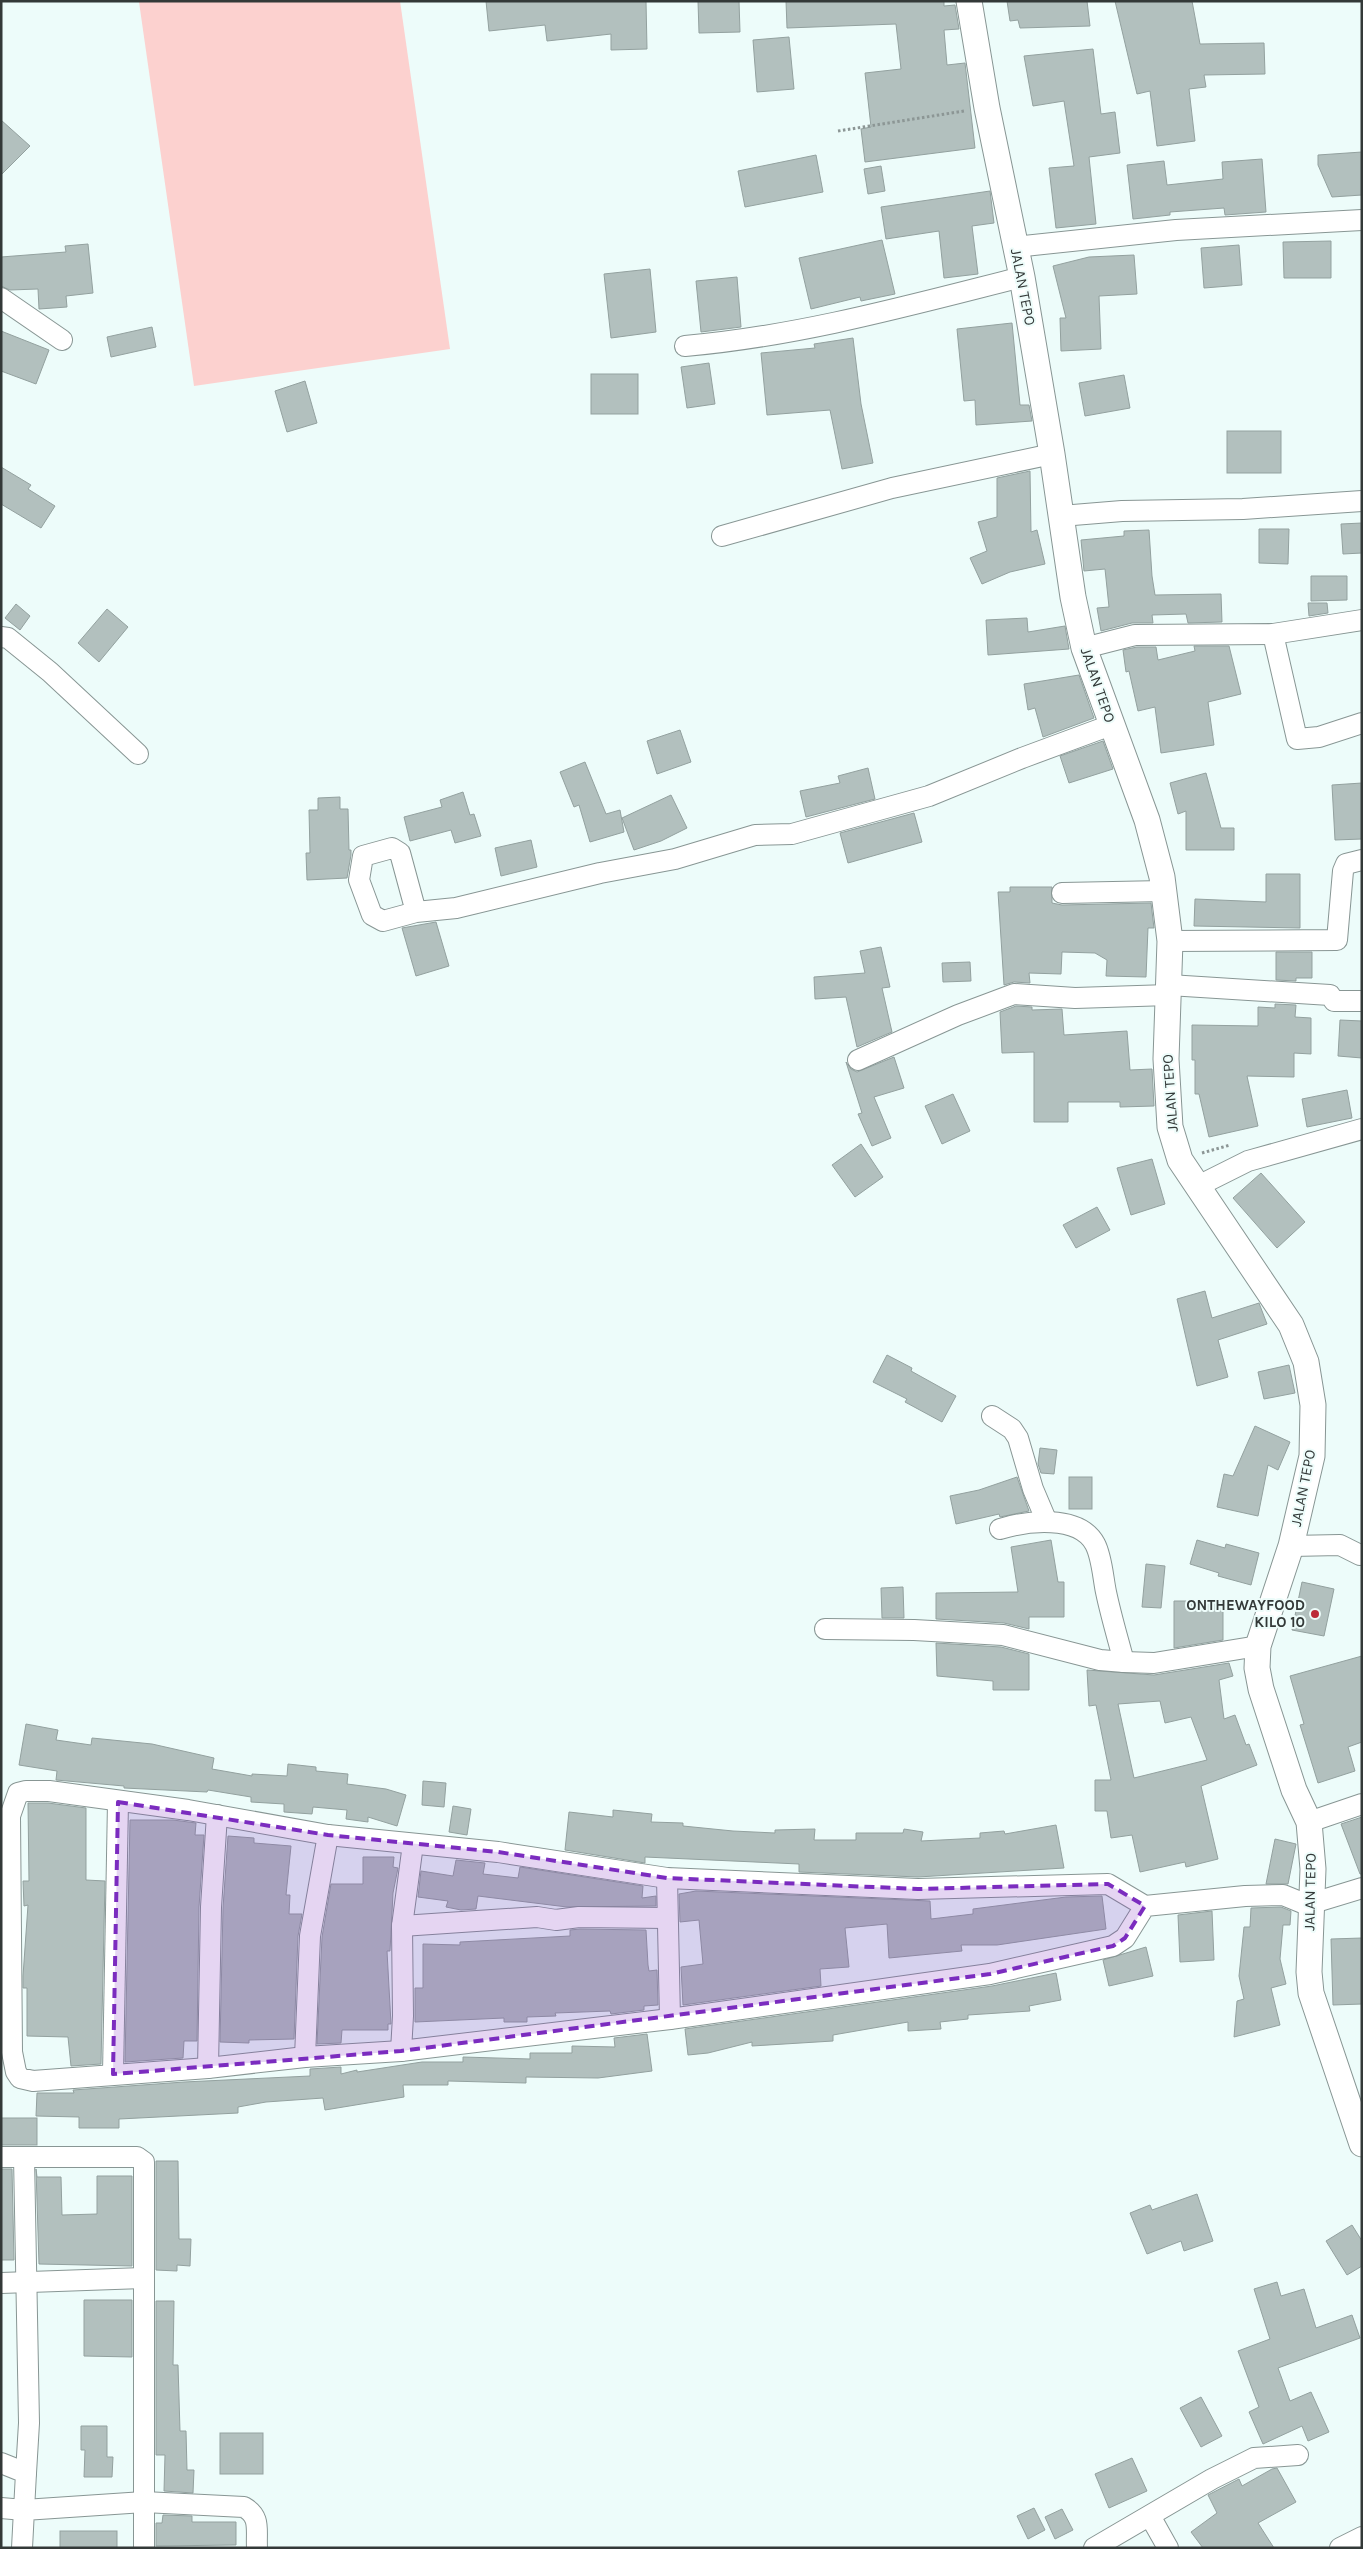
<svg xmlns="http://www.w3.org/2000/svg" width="1363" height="2549" font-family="Karla,sans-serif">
<rect width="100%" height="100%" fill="#edfcfa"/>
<path fill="#fcd1cf" d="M146,1h254l50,348 -256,37 -55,-384z"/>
<g fill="#b2c0be" stroke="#93a19f" fill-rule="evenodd">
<path d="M486,1h160l1,48 -36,1v-16l-64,7 -2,-16 -56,6z"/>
<path d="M698,1h41l1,31 -41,1z"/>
<path d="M786,1h158v5l11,-1 4,24 -15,1 3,35 18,-2 10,85 -110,14 -4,-33 10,-2 -6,-54 36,-4 -5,-45 -109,4z"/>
<path d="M1007,1h80l3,25 -70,2 -2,-8 -8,1z"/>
<path d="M1115,1h77l8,43 64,-1 1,31 -61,1 2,12 -17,2 6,52 -38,5 -7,-55 -13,3z"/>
<path d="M789,37l5,52 -37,3 -4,-52z"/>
<path d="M1093,49l8,65 14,-2 5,41 -31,4 7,67 -40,4 -7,-60 25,-2 -10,-65 -31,5 -9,-50z"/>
<path d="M1,120l29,26 -29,29z"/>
<path d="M1362,152v43l-30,2 -14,-32v-10z"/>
<path d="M816,155l7,37 -78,15 -7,-36z"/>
<path d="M1262,159l4,53 -41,3 -1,-7 -54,4v3l-37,4 -6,-54 37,-4 3,24 56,-6 -1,-17z"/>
<path d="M881,166l4,25 -17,3 -4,-25z"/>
<path d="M990,191l4,32 -22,3 6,48 -34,4 -5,-47 -53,8 -5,-32z"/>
<path d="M882,240l13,54 -34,7 -1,-4 -49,12 -12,-51z"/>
<path d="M1331,241v37h-47l-1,-36z"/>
<path d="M88,244l5,49 -27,3 1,11 -28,2 -1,-20 -28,1 -9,-4v-29l65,-5 -1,-6z"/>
<path d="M1239,245l3,40 -38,3 -3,-40z"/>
<path d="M1134,255l3,39 -38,2 2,53 -40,2 -1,-33h6l-13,-52 36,-9z"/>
<path d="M650,269l6,63 -45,6 -7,-64z"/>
<path d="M737,277l4,50 -40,5 -5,-51z"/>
<path d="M1012,323l8,82h9l3,16 -56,4 -1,-25 -11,1 -7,-72z"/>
<path d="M152,327l4,20 -45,10 -4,-20z"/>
<path d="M1,331l48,19 -13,34 -35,-13z"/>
<path d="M853,338l8,66 12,59 -31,6 -12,-59 -63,5 -6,-62 54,-5 -1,-4z"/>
<path d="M709,363l6,41 -28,4 -6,-41z"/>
<rect x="591" y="374" width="47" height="40"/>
<path d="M1124,375l6,33 -45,8 -6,-33z"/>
<path d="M305,381l12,42 -30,9 -12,-41z"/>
<rect x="1227" y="431" width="54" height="42"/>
<path d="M1,467l30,18 -3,4 27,17 -14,22 -40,-24z"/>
<path d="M1030,471l1,61 6,-2 8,34 -35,8 -28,12 -12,-26 17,-7 -9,-29 19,-5v-39z"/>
<path d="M1362,523v30l-19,1 -2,-30z"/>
<path d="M1259,529h30l-1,35 -29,-1z"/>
<path d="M1149,530l3,46 3,19 66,-1 1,28 -34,1 -2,-9 -34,1 1,8h-21l-31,8 -4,-23 12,-1 -4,-38 -21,2 -3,-31 43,-4v-5z"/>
<path d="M1311,576h36v24l-36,1z"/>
<path d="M1308,603h19l1,10 -19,3z"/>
<path d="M16,604l14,12 -10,14 -15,-12z"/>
<path d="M107,609l21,18 -29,35 -21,-19z"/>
<path d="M1027,618l1,14 37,-6 4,23 -81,6 -2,-35z"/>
<path d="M1194,646h35l12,48 -33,8 6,43 -53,8 -6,-46 -17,4 -9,-40 -3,1 -3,-22 14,-3h19l2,13 37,-9z"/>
<path d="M1079,675l15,43 -51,19 -8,-29 -7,2 -4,-26z"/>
<path d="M680,730l11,32 -34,12 -10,-33z"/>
<path d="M1103,741l10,28 -44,14 -9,-27z"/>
<path d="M585,762l21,52 14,-4 4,22 -34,10 -11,-37 -5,2 -14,-35z"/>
<path d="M868,768l7,31 -69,18 -6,-26 40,-8 -2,-7z"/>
<path d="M1206,773l15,55h13v22h-48v-39l-8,3 -8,-31z"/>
<path d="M1362,783v56l-27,1 -3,-55z"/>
<path d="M463,792l7,23 4,-1 7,22 -26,7 -4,-13 -41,11 -6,-24 38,-10 -2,-7z"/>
<path d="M671,795l16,33 -26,13 -27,9 -12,-32z"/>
<path d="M340,797v12h8l1,41h2v5l-4,23 -40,2 -1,-27h4l-1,-43h9v-12z"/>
<path d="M914,813l8,29 -74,21 -8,-30z"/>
<path d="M531,840l6,27 -36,9 -6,-28z"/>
<path d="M1266,874h34v54l-106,-2 1,-27 71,3z"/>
<path d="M1010,887h42v16l10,2 89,-2 3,25h-6l-2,49 -40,-1 1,-16 -12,-7 -33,-1 -1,22 -32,-1 1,10 -16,-1 -10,3 -6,-93h12z"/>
<path d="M436,922l13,44 -33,10 -14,-48z"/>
<path d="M881,947l9,40 -8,1 10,44 -35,15 -11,-50 -31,2 -1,-22 51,-4 -5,-22z"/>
<path d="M1276,952h36v26h-16v3l-20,-1z"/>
<path d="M970,962l1,19 -28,1 -1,-19z"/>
<path d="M1275,1004l21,1 -1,12 16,1v36l-17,-1v24l-47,-1 11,50 -49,11 -10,-43h-4v-34h-3v-35l66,1v-19l17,1z"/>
<path d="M1016,1006l16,1v3l30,-1 2,26 63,-4 3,39 22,-1 2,37 -34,1v-5h-52v20h-34v-70l-32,1 -2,-41z"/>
<path d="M1340,1020l22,1v37l-24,-2z"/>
<path d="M894,1057l10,31 -30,9 17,41 -19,8 -14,-32 4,-1 -16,-51 5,7 6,3z"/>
<path d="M1347,1090l5,28 -45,9 -5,-28z"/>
<path d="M953,1094l17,37 -28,13 -17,-38z"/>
<path d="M861,1144l22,33 -28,20 -23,-32z"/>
<path d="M1152,1159l13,45 -34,11 -14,-47z"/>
<path d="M1261,1173l44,49 -28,26 -44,-50z"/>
<path d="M1097,1207l13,23 -34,18 -13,-23z"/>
<path d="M1205,1291l7,27 47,-15 8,21 -49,16 10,37 -31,9 -20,-87z"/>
<path d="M887,1355l25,13 -1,3 45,25 -14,26 -37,-20 2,-3 -34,-17z"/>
<path d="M1289,1365l6,28 -31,6 -6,-27z"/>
<path d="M1255,1426l35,16 -12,28 -10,-5 -10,51 -41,-9 7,-33 9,2z"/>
<path d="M1040,1448l17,2 -3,24 -13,-1 -3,-9z"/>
<path d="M1017,1477l12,34 -29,6 -1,-3 -43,10 -6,-28 29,-6z"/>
<rect x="1069" y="1477" width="23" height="32"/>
<path d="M1051,1540l7,42h6v35h-35v12l-25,-6 -68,-4v-26l82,-1 -7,-45z"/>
<path d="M1197,1540l28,8 1,-4 33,9 -8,32 -33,-9 1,-3 -29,-9z"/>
<path d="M1146,1564l19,2 -4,42 -19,-1z"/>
<path d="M1302,1582l32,7 -10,47 -32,-6z"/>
<path d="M903,1587l1,31h-22l-1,-30z"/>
<path d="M1174,1601h49v39l-49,8z"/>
<path d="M936,1643l65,4 28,7v36h-36v-9l-56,-5z"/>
<path d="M1362,1656v86l-14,5 7,24 -37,12 -18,-58 4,-1 -14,-48z"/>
<path d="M1229,1663l4,13 -14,4 5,39 11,-4 11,30 3,-1 8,21 -56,21 17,73 -32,8 -1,-5 -45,10 -8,-37 -21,3 -4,-27h-12v-31h16l-15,-75 -7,1 -2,-36 67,5zM1160,1701l5,22 26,-6 16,43 -73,18 -16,-74z"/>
<path d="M26,1724l32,6 -2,10 35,5 1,-7 60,6 62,14 -2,11 40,7v-2l35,2 1,-12 28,3v4l32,3 -1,10 39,5 20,6 -9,31 -29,-9v5l-22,-3 1,-9 -34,-3 -1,7 -28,-2v-8l-33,-2v-5l-43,-7 -1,2 -83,-4v-2l-68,-6 1,-9 -38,-6z"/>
<path d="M423,1781l23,2 -2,24 -22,-2z"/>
<path d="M28,1803h20l38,5v72l19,1 -4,183 -30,2 -3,-29 -41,-1v-48h-4v-12l5,-71 -4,1 -1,-25h6z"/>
<path d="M453,1806l18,3 -4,26 -18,-3z"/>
<path d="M613,1810l39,4 -1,8 32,1v3l50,5 42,2v-3l40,-1 -1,11h42v-7h47l1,-4 19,3 -2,9 59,-3v-5l24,-2 1,3 51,-9 8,43 -146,9 -119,-5v-8l-154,-7v6l-80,-13 4,-38 44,5z"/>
<path d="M1362,1817v57h-2l-19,-50z"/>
<path d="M130,1820h43l23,3 -1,12h9l-5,72 -2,134h-13l-1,17 -58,4z"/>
<path d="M228,1836l26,2v5l37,3 -5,49h4l-1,19h13l-4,22 -4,103 -45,1v3l-29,-1 3,-134z"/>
<path d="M1275,1839l21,5 -8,40h-22z"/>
<path d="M363,1857h31l-1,10 5,1 -5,25 -3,58h-3l4,73h-3v6h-46l-1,13 -24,1 5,-107 9,-53h32z"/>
<path d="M456,1860l29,3 -2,11 35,4 2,-11 123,19 -1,12 14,-2v10l-89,1 -89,-11 -2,13 -15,1 -15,-3 2,-6 -30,-4 3,-26 32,5z"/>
<path d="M696,1891l234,10 1,18 42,-5v-5l93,-12 36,-1 4,33 -109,16h-36l1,6 -73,7 -2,-34 -42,4 4,39 -29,2 1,17 -138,19 -2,-38 22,-3 -4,-44 -19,2 -1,-28z"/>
<path d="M1281,1907l10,4 -1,14h-7l-3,34 6,25 -15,4 9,37 -46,12 3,-36 7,-2 -5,-23 5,-49h6l1,-19z"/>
<path d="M1212,1911l2,49 -34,2 -2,-47z"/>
<path d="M580,1929l66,1 2,35 1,6 8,-1 1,35 -14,1v4l-33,4 -1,-3 -55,2 1,3 -29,1v5h-23v-4l-89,4v-34h8v-44l37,1v-3l110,-6v-6z"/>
<path d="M1362,1938v66l-29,1 -2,-66z"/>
<path d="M1146,1947l7,29 -44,10 -6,-26z"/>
<path d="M1056,1973l5,27 -32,6 1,5 -62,4v4l-28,3 1,7 -33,2v-9l-75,13v6l-81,5v-4l-44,11 -20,2 -3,-26 307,-43z"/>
<path d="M647,2034l5,37 -54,7 -72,-1v6l-78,-2v4h-45l1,12 -79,13 -2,-12 -57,4 -28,5v6l-119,6v9h-40v-11l-43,-1 1,-23h37l-1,-3 111,-8 126,-6v-7l31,-2v7l16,-4v2l65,-10h41v-5l67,2v-6h42v-7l43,1 -1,-9z"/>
<rect x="1" y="2118" width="36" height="27"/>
<path d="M156,2161h22l1,78h12l-1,27 -13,-1v6l-21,-1z"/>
<path d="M1,2169h11l2,91h-13z"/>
<path d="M36,2169l1,8h24l1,38 35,-1v-38h35v90l-93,-2z"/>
<path d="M1197,2194l16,47 -29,10 -3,-10 -34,13 -17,-41 20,-8 2,5z"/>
<path d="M1352,2225l10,16v25l-15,9 -21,-34z"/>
<path d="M1277,2282l4,14 23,-7 12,39 36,-13 8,23 -82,30 12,33 21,-9 18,40 -21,9 -6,-15 -39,18 -14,-32 10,-5 -21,-56 32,-12 -16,-50z"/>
<path d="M84,2300h48v57l-48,-1z"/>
<path d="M156,2301h18l-1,64h5l2,66h6l1,39h7l-1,23 -29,-2 1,-36h-9z"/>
<path d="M1201,2397l21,39 -21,11 -21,-39z"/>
<path d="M81,2426h26v31h6l-1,20h-28l1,-27h-4z"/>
<rect x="220" y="2433" width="43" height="41"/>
<path d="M1132,2458l15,33 -38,17 -14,-34z"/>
<path d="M1277,2468l19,34 -38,21 16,25h-71l-12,-16 26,-19 -9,-18 31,-16 3,7 30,-17z"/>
<path d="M1034,2508l11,22 -17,9 -11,-23z"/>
<path d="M1062,2509l11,21 -18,9 -10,-22z"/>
<path d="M163,2515l29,1v6h44v23l-80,1v-23h6z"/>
<rect x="60" y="2531" width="57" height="17"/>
</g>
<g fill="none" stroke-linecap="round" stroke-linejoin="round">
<defs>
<g id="minor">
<path d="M1015,247l161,-17 186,-10"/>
<path d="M1,298l61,42"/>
<path d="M685,346c115,-10 226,-41 337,-69"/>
<path d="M1061,516l61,-5 121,-2 119,-8"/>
<path d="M722,536l170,-48 160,-34"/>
<path d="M1273,634l24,105 22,-2 43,-14"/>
<path d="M1,637l7,1 42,34 88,82"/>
<path d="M1084,648l51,-13 138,-1 89,-14"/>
<path d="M1062,893l102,-2"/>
<path d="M416,912l-16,-59 -8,-5 -29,8 -4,24 13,35 11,6 33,-9 40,-4 144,-35 75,-14 80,-24 37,-1 137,-38 93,-38 89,-33"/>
<path d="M1170,941l167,-1 6,-69 3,-7 16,-4"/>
<path d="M1169,985l161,10 4,6h28"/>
<path d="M858,1060l100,-45 56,-21 61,4 94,-3"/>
<path d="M1196,1187l52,-26 114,-32"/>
<path d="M992,1416l20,13 6,9 15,51 14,33"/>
<path d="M1000,1529c26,-8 79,-15 95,15 7,13 8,34 11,48 5,24 12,47 18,70"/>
<path d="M1291,1546l49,-1 20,10"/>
<path d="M825,1629l89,1 89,5 97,25 24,2 30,1 104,-17"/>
<path d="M1309,1822l53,-18"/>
<path d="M667,1878l3,141"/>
<path d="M1313,1903l49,-15"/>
<path d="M1145,1906l-20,32 -12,8 -123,28 -320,45 -269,32 -96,6 -97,11 -175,13 -13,-3 -4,-6 -4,-20 -2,-236 8,-23 8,-2h23l139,19 140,25 170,17 169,26 251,11 190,-5 37,22 100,-10 38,-1 27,11"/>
<path d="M402,1926l135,-9 19,3 23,-3 88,1"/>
<path d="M401,2051l2,-35 -1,-90 11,-82"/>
<path d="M305,2057l5,-121 18,-101"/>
<path d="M208,2068l3,-161 6,-92"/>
<path d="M113,2074l5,-272"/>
<path d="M1,2157h136l7,5v386"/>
<path d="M24,2157l5,266 -3,50"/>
<path d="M1,2283l142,-5"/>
<path d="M1,2463l25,10 -2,37 -23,-2"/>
<path d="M1150,2516l18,32"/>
<path d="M22,2548l2,-38 120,-8 100,5c17,10 12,22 13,41"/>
<path d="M1094,2548l118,-69 42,-21 44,-3"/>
<path d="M1340,2548l22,-11"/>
</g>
<path id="tertiary" d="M969,1l18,107 35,169 30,177 21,143 11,51 63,172 15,57 8,64 -4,118 4,68 10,33 111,165 15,37 7,43 -1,51 -21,90 -33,100 -1,22 4,21 33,101 15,32 4,47 -4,103 2,21 51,151"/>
</defs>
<use href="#minor" stroke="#889694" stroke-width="22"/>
<use href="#tertiary" stroke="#889694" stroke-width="27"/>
<g stroke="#8c9695" stroke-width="3" stroke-dasharray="2.5 2.5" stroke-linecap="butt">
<path d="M838,131l126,-20"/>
<path d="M1202,1153l28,-8"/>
</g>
<use href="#minor" stroke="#fff" stroke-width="20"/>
<use href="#tertiary" stroke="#fff" stroke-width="25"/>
</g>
<path fill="#7b2cbf" fill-opacity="0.2" stroke="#7b2cbf" stroke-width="4" stroke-dasharray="10 6" stroke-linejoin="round" d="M118,1802l210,33 170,17 169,26 251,11 190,-5 37,22 -20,32 -12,8 -123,28 -589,77 -288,23z"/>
<circle fill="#bc2b39" stroke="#edfcfa" stroke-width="2" cx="1315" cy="1614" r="5"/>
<g text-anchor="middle" stroke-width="4" stroke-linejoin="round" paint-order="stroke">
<g font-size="15" fill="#333938" stroke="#edfcfa">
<text transform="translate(1023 287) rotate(79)" y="5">JALAN TEPO</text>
<text transform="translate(1098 685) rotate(71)" y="5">JALAN TEPO</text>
<text transform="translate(1170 1093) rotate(-94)" y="5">JALAN TEPO</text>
<text transform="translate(1303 1488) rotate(-79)" y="5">JALAN TEPO</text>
<text transform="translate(1310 1892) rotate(-89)" y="5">JALAN TEPO</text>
</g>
<g font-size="15" font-weight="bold" fill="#333938" stroke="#edfcfa" text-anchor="end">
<text x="1305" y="1610">ONTHEWAYFOOD<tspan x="1305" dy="17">KILO 10</tspan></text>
</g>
</g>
<rect width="1363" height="2549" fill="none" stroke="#333938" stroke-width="5"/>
</svg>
